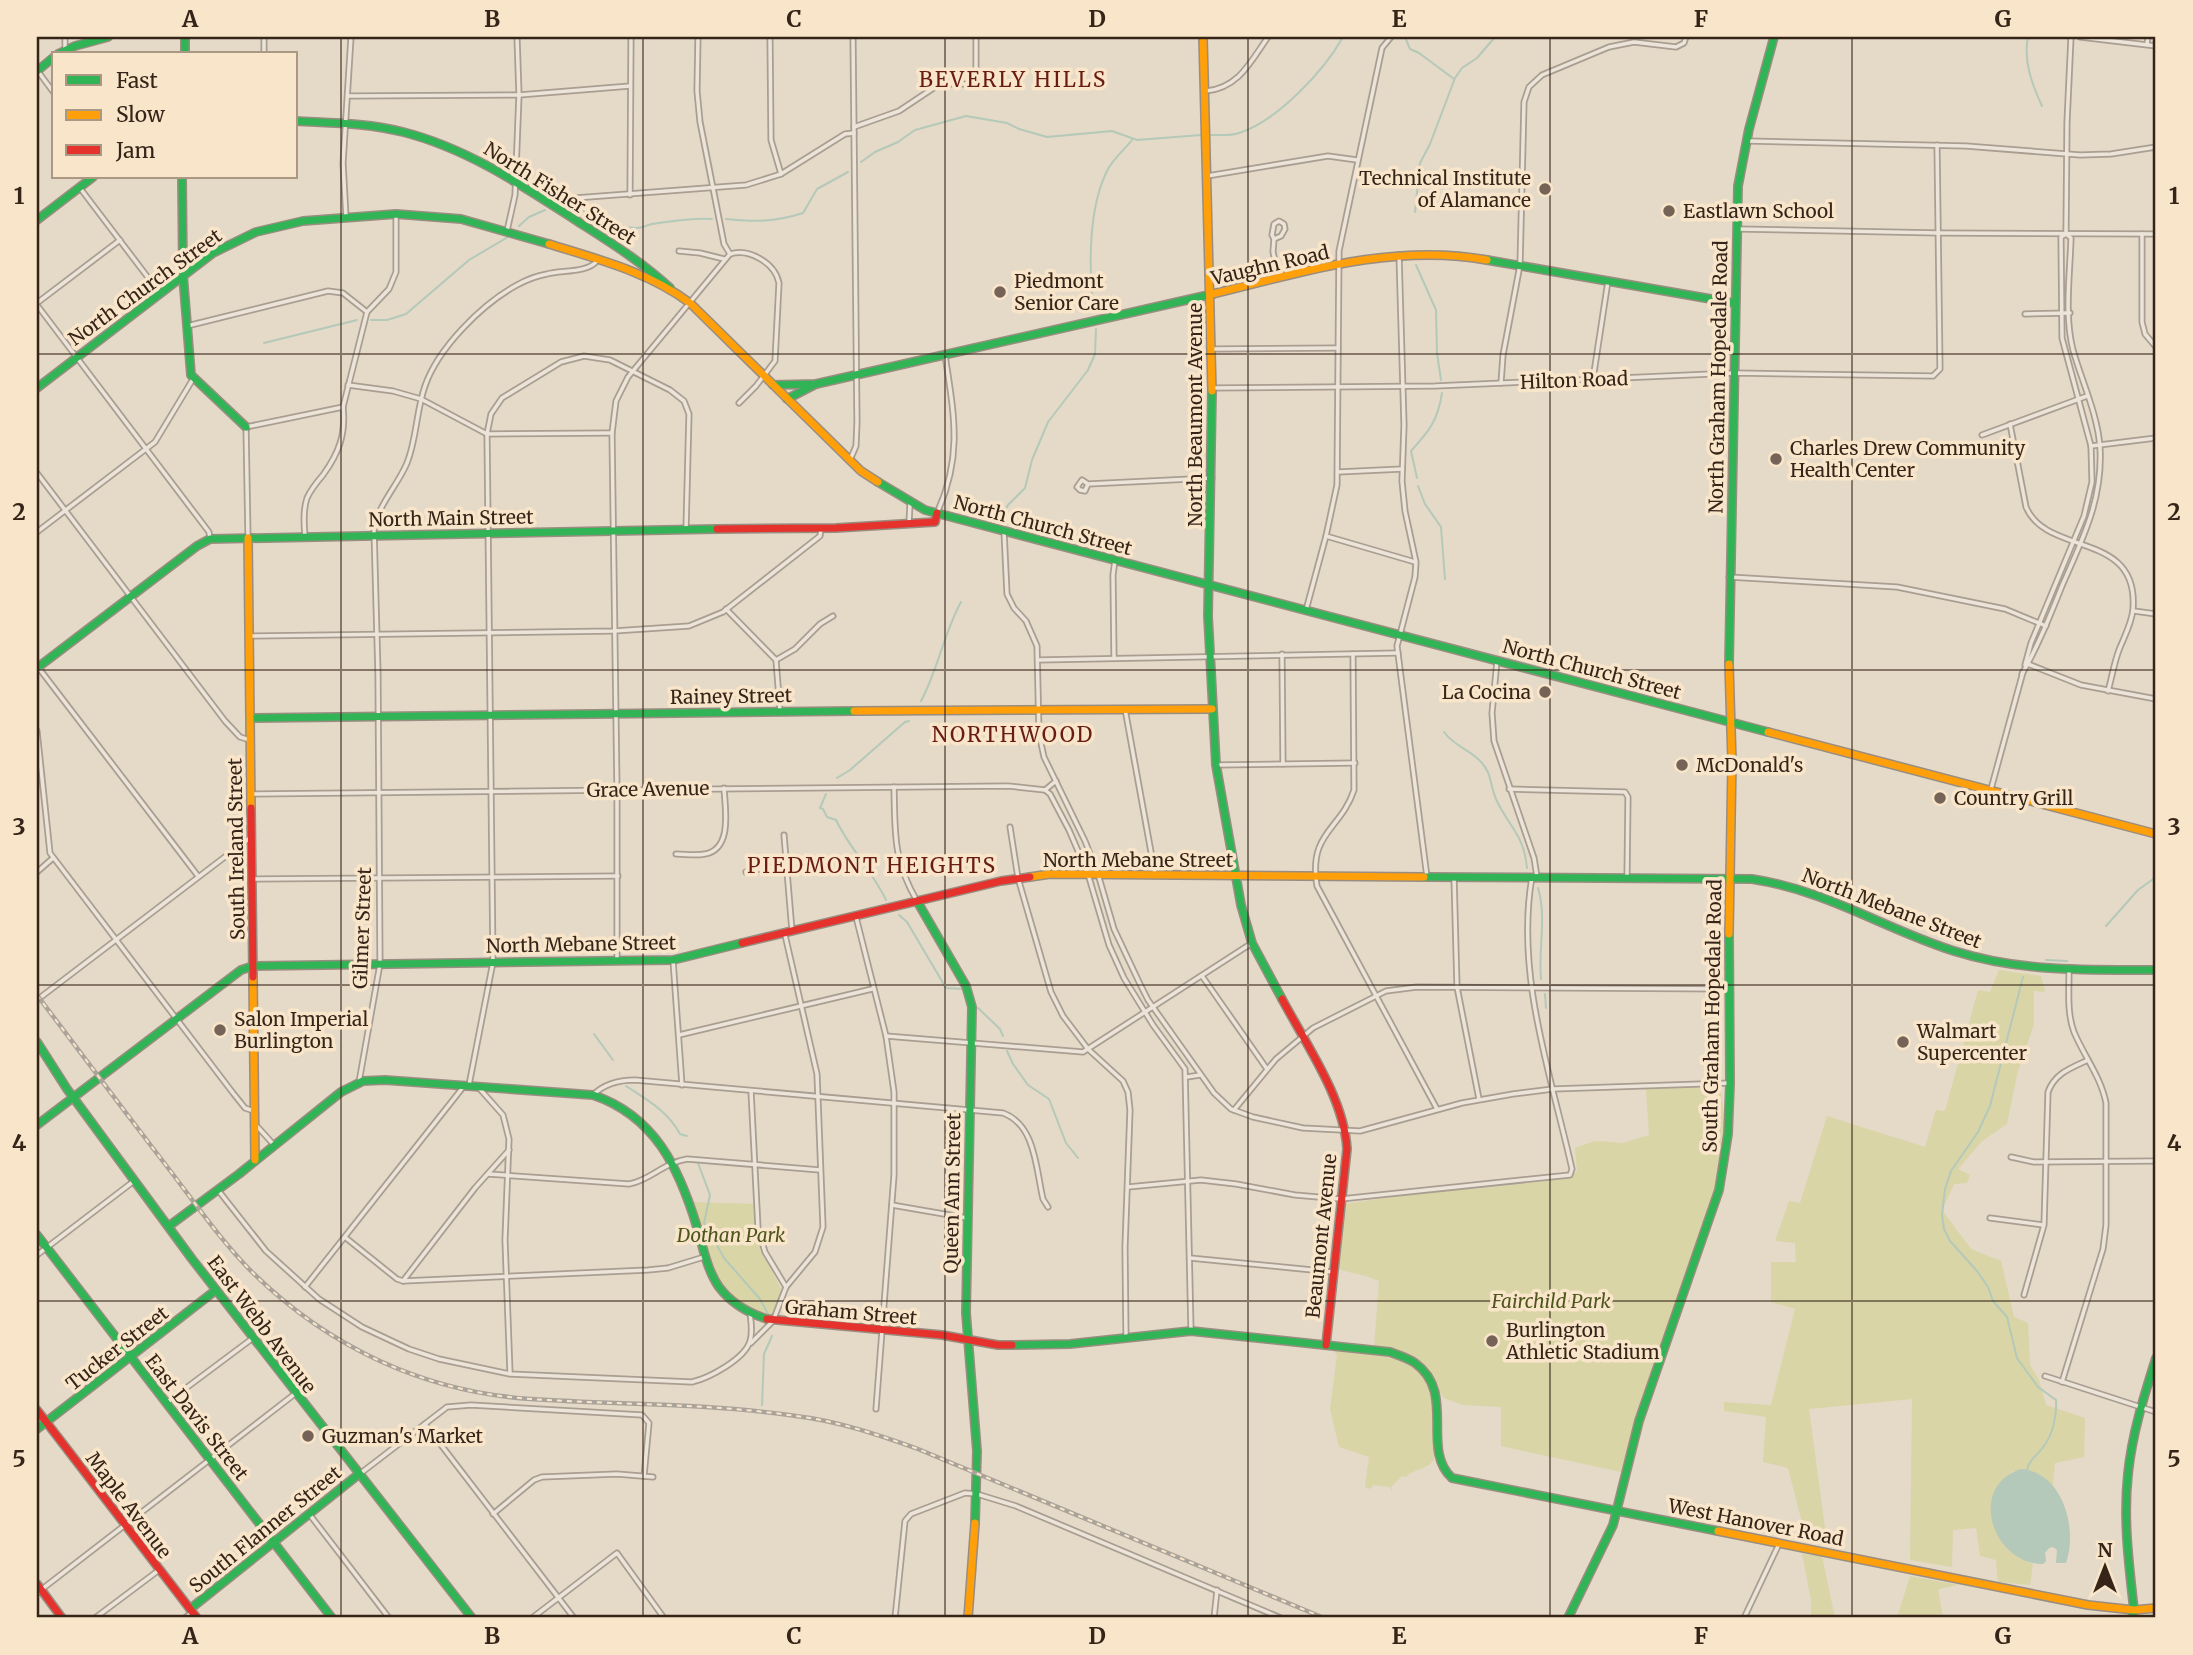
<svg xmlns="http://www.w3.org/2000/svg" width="2193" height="1655" font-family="Merriweather,serif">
<rect width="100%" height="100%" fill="#e5d9c7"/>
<g fill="#d9d5a7">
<path d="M1999,970l42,6 4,16 -11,-1v33l-17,51 -10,49 -25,17 -24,28 12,6 -3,8 -13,1 -12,26 29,39 30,12 13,56 14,6 2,42 9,15 7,25 39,13 -1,39 -29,6 -2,23c-14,-12 -23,-20 -42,-14l-4,77 26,15 -3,21 -32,-3 -2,-22 -16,-4 -4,-28 -23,2 -1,37 -42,-7 2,-161 -103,10 18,134 -21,-5 -18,-70 -25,-6 3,-45 -42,-6v-9l47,3 24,-96 -24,-7v-40h25l-1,-19 -20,-2 14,-40 11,2 27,-87 98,31 11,-37 9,1 33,-121 12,2z"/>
<path d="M1719,1086c19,67 -24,165 -46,228 -19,52 -38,105 -52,158l-120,-26v-39l-38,-2 -19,-7c-23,-34 -24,-47 -70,-51l5,-66 -13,-5 -30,-7 6,-62 3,-3 79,-12 63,-4 82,-10 8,-7 -2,-23 20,-7 28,2 26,-8 -3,-46z"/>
<path d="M693,1202l61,2 8,46 19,39 -8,26 -5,3c-25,-10 -39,-22 -54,-43z"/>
<path d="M1333,1350c40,2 97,5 103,56 1,18 -1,37 -2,54 -8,10 -19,8 -28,17l-4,-1 -10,10v5l-2,-4 -17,-2 -3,4 -5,-2 4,-30 -30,-10 -9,-38 7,-54z"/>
<path d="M1802,1554l20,2 13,62h-24v-18z"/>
<path d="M1910,1576l49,9 -21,4 5,29h-46z"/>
</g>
<path fill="#b4c9b9" d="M2021,1469c42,3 57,60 45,94h-10l1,-13 -4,-3 -4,1 -4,5 1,8 -3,3c-51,0 -76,-78 -22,-95z"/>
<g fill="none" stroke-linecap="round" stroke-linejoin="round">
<g stroke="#b4c9b9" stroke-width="2">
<path d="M1405,37l5,12 9,4 35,26"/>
<path d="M2028,37c-5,24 4,47 14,69"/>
<path d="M1211,135c9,0 19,1 28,-2 38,-12 85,-62 104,-96"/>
<path d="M861,162l14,-10 23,-10 17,-12 51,-14 41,7 12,6 28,8 65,-6 25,9 64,-5"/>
<path d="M574,208c22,6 38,20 62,20 6,0 11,-3 16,-4 20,-3 40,-6 60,-5"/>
<path d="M1415,212l5,-49 10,-19 25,-66 7,-10 15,-10 18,-21"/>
<path d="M726,219c28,3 49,3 77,-6l14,-24 31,-17"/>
<path d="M519,226l10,-9 16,-7"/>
<path d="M1416,265l20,45 1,43 4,27"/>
<path d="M1093,308c-4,-41 -5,-101 15,-139 6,-11 16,-19 24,-29"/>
<path d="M371,320h16l19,-6 63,-54 39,-23"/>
<path d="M264,343l93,-23"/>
<path d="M1417,478l-6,-27c17,-19 27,-30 31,-58"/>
<path d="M1418,486l7,18 16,23 4,52"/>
<path d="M1002,516l6,-11 17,-17 7,-28 16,-38 40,-52 7,-16 1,-25"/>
<path d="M921,701c17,-32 23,-68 40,-99"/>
<path d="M1444,732c11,15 27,18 38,31 10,11 8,23 14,36 12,27 28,35 31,69"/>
<path d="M837,778l13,-8 55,-48 4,-1"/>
<path d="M826,794l-6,14 3,1 4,8 9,3c14,29 37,52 50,80"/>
<path d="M1538,888c9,30 0,61 3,91"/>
<path d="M899,915l8,7 39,66 16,1"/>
<path d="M2106,926l32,-36 18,-13"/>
<path d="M2046,960l21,1"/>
<path d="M2023,977l-33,129 -12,26 -27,39 -6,18 -3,26 2,14 6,12 27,30 11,16 5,14 14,16 10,41 21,29 18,13c1,15 -3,34 -12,46 -7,10 -14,12 -17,24"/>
<path d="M1545,994l1,14"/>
<path d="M978,1008l22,21 3,7"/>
<path d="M594,1034l19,26"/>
<path d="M1007,1051l6,13 15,21 21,14 17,44 12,15"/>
<path d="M626,1086c21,14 42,25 54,48l7,2"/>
<path d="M698,1163l12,32 -6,28 20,35 36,41 8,15"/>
<path d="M762,1405l2,-51 8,-18"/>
</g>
<defs>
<g id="street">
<path d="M65,37v13"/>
<path d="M698,37l-1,54 3,31 24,122 6,10"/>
<path d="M770,37l1,103 10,34"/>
<path d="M2080,37l76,9"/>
<path d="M2147,44l1,-7"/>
<path d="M264,54v-17"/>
<path d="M37,70l17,23"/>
<path d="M1206,91c33,-3 45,-30 62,-54"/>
<path d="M348,96l171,-1 111,-9"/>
<path d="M854,127l45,-16 36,-24 12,-3h29v-47"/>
<path d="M1748,141l218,5 114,9 31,-1 45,-7"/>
<path d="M1207,176l121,-20 29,4"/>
<path d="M80,188l79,104"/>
<path d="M630,195l1,-158"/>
<path d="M562,199l184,-14 35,-11 64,-40 9,-1"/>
<path d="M346,217l-3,-54 8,-126"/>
<path d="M1279,221l5,3 1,5 -4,7 -7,3 -2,-4 2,-11z"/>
<path d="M1737,229l202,4 217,1"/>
<path d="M507,231l8,-36 4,-100 -2,-58"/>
<path d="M2142,234v88l3,12 11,13"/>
<path d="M1274,239l-1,13 6,26"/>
<path d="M679,251l21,2 24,6"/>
<path d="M730,254c19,-6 45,9 49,29l-4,78 -19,25 -17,17"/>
<path d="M1399,255l5,170 -2,56 3,30 11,51 -1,15 -18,69 30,231"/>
<path d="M37,303l83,-63"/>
<path d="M37,305l172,227 1,7"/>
<path d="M2025,314l45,-1"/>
<path d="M187,326l141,-35 15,2 24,19"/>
<path d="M1211,349l127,-1"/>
<path d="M1593,379l15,-98"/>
<path d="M1501,383l2,-28 17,-90 4,-163 5,-15 13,-12 67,-28 25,-5 42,5 8,-4 2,-6"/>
<path d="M348,385l45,6 28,8 66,35 125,-1"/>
<path d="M1211,388l224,-2 299,-13 199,3 7,-7 -3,-224"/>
<path d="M2010,424l16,83c21,50 113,23 107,102 -1,14 -9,28 -14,41 -5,13 -7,27 -11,41"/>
<path d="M1982,435l105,-39"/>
<path d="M2091,446l65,-8"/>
<path d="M850,460l6,-14 1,-24 -4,-385"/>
<path d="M1338,472l64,-3"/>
<path d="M37,473l188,248 15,16 10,3"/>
<path d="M1088,484l-3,7 -5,-1 -3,-3 5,-7 6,4 124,-6"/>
<path d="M937,513c26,-57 17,-98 8,-158"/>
<path d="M909,523l1,-20"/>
<path d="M1004,531l3,63 7,14 12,13 11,25 2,88 5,23 41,84 13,33 16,55 25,53 9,18 66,93 17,16 22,8 50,11 57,3 102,-28 51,-9 40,-5 177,-6"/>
<path d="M37,532l118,-90 38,-63"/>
<path d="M1326,536l89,26"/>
<path d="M305,537c-1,-13 -2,-27 2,-39 4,-9 10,-16 16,-23 16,-22 23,-41 20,-68l24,-95 22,-23 7,-17v-58"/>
<path d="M248,538l-2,-111 97,-20"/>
<path d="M1729,577l168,10 108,22 41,17"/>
<path d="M726,609l50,51 4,51"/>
<path d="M1306,610l20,-74 11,-51 2,-234 43,-203 9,-11"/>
<path d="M2134,611l22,3"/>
<path d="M249,636l365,-5 75,-5 34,-14 97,-76 1,-7"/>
<path d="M1282,654l1,110"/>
<path d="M1353,654l1,136c-13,40 -46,42 -37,96l120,223"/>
<path d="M1114,658l-1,-83 2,-15"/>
<path d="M776,660l19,-11 25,-25 13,-8"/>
<path d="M1038,660l360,-7"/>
<path d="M1497,661l-5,52 2,28 40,117 3,19"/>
<path d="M2028,664l53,21 75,14"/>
<path d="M2025,665l6,-22 53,-127 8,-34 -1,-36 -29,-108 -1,-101 5,-3"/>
<path d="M38,667l160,209"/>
<path d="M2022,674c16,-28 28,-58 40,-88 20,-46 41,-86 38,-138 -2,-33 -18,-66 -27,-98 -9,-35 -3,-76 -2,-112l-5,-4 1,-112 4,-85"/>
<path d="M1125,709l30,165"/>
<path d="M37,731l13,122 183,240 12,15 9,3"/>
<path d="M1216,765l139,-2"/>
<path d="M894,787c1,46 -1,73 23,114"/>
<path d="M1509,789l116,3 3,5 -1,80"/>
<path d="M1991,789l32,-117"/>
<path d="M1045,790l5,4 19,36 19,44 21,71 15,33 29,47 32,44 6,262"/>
<path d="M1045,790l11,-9"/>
<path d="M251,794l757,-8 37,4"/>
<path d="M1010,827l8,51 33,114 12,24 25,33 35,32 5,11 2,18 -5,137 1,91"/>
<path d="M784,835l8,96"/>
<path d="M676,854c9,0 20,2 29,0 28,-5 20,-46 19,-66"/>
<path d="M37,872l16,-14"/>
<path d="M746,872l39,-8"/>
<path d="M1454,877l3,110 22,112"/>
<path d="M252,879l366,-3"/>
<path d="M856,917l30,119 8,56v83l-18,234"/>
<path d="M673,960l9,125"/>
<path d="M617,961v-171l-5,-357 4,-32 12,-24 102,-123"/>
<path d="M1202,976l65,93"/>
<path d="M37,1000l214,-163"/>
<path d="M679,1035l193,-46"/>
<path d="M886,1036l197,16 169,-109"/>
<path d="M1187,1077l13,-2"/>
<path d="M359,1082l21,-118 -2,-290 -4,-144c3,-24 24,-45 33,-67 10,-25 9,-52 18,-77 13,-38 57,-82 92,-101 9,-5 19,-9 30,-11 14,-4 40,-1 50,-13"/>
<path d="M469,1085l24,-123 -6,-528 4,-20 11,-16 59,-36 23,-6 26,4 60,30 14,11 5,13 -3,115"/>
<path d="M479,1088l24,27 6,24 -4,101 5,133"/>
<path d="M751,1091l7,137 7,24 21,35"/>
<path d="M593,1095c11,-11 27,-15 42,-15l368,33c33,12 33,57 40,86l5,8"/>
<path d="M1234,1110l42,-51 37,-31 73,-37 31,-4 311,2"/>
<path d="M255,1124l19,21"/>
<path d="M2011,1157l23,5 122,-1"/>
<path d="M488,1174l141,10c20,-3 34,-21 58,-25l133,11"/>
<path d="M1128,1187l73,-7 35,4 59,11 46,4 229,-24 2,-6c-21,-94 -57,-195 -40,-292"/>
<path d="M218,1190l48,61 53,48 43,28 47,22 30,10 71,15 182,8c17,-4 53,-23 58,-41 3,-9 1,-19 0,-28"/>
<path d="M892,1205l75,13"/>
<path d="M1990,1218l53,7"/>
<path d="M346,1238l51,41 6,2 245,-11 20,-2 36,-11"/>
<path d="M37,1255l97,-74"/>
<path d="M1190,1258l143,14"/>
<path d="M403,1281l72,-93 34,-38"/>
<path d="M305,1287l159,-201"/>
<path d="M2024,1295l20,-70 4,-133c7,-19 23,-24 40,-32"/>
<path d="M751,1343l22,-22 13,-34 29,-35 8,-25 -6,-153 -32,-139"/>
<path d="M2045,1376l111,36"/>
<path d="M2062,1382l41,-133 3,-24v-122c-5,-26 -22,-47 -32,-71 -7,-18 -5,-41 -5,-60"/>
<path d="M166,1403l87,-65"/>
<path d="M425,1424l149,194"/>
<path d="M361,1473l86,-66 24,-2 171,10 7,8 -5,53"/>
<path d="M493,1514l41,-34 8,-3 75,-3 36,3"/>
<path d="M310,1515l79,103"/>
<path d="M37,1593l259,-200"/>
<path d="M95,1618l64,-48"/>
<path d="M185,1618l7,-6"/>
<path d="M532,1618l85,-65 47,65"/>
<path d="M895,1618l10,-97 6,-7 54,-21 12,1 39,12 265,112"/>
<path d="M1214,1618l3,-28"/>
<path d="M1744,1618l35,-74"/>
</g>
<g id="fast">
<path d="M185,37v17"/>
<path d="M58,54l17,-8 33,-9"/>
<path d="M37,71l17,-14"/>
<path d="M296,121c36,2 72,2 107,11 63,16 117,52 171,87 34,22 67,42 96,69"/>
<path d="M182,177l1,98 8,100 55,52"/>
<path d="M37,220l56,-43"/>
<path d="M1487,260l247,43"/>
<path d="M773,385l43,-1 397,-90"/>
<path d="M37,388l176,-135 43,-21 47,-11 93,-7 65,5 88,25"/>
<path d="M1212,391l-4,225 8,149 25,140 11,38 30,56"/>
<path d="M787,399l29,-15"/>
<path d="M878,482l47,28 843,222"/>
<path d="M1729,664l9,-478 11,-57 25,-92"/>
<path d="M37,668l160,-122 13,-7 507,-10"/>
<path d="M250,718l604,-7"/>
<path d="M1424,877l328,2c77,12 130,49 202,72 66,21 133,19 202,19"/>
<path d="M917,901l49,85 6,21 -6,306 11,138 -2,72"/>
<path d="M37,1042l30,47 125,170 280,359"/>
<path d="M37,1125l204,-155 12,-4 420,-6 69,-17"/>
<path d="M169,1226l70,-52 102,-82 22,-11 22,-1 208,15c62,21 86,73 104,132 6,20 10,43 22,60 12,16 29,26 48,32"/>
<path d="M37,1235l295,383"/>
<path d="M1012,1345l58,-1 121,-13 199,21c8,3 18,6 25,11 42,30 5,86 37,115l266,53"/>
<path d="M37,1429l179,-139"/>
<path d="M190,1609l169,-135"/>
<path d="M1568,1618l45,-93 26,-104 80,-231 9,-56 2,-51 -1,-149"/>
<path d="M2132,1618l2,-8c-5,-45 -11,-91 -6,-136 4,-40 16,-78 28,-116"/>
</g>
<g id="slow">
<path d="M1203,37l9,354"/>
<path d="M549,244c48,15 100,28 141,59l171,168 17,11"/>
<path d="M1213,294c89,-22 181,-51 274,-34"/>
<path d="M248,538l3,270"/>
<path d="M854,711l358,-2"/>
<path d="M1768,732l388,102"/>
<path d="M1030,877l20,-3 374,3"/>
<path d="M1729,934l3,-172 -3,-98"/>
<path d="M253,977l2,183"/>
<path d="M1718,1531l370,74 46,5 22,-2"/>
<path d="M968,1618l7,-95"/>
</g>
<g id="jam">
<path d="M717,529l119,-1 99,-6 2,-9"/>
<path d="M251,808l2,169"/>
<path d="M742,943l259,-62 29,-4"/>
<path d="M1282,999c24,45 62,99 65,150l-21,196"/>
<path d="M767,1319l175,16 56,10h14"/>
<path d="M37,1410l160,208"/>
<path d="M37,1584l25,34"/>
</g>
</defs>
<use href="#street" stroke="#a99e91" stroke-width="7"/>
<use href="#fast" stroke="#998d81" stroke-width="10"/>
<use href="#slow" stroke="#998d81" stroke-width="10"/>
<use href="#jam" stroke="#998d81" stroke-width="10"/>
<use href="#street" stroke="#ece4d9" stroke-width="3.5"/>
<use href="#fast" stroke="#30b455" stroke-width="7"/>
<use href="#slow" stroke="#ff9f0a" stroke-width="7"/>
<use href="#jam" stroke="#e5322d" stroke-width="7"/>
<defs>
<path id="rail" d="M37,995c43,57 85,113 128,169 28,36 55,76 87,108 76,75 172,120 279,127 88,6 177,4 265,17 42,5 83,19 122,33l406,169"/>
</defs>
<use href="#rail" stroke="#aaa39a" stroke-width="4.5"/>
<use href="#rail" stroke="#f9e6ca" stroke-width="2" stroke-dasharray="5" stroke-linecap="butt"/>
</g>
<path fill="none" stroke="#372419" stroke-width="2" stroke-opacity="0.55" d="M341,37v1581M643,37v1581M945,37v1581M1248,37v1581M1550,37v1581M1852,37v1581M37,354h2119M37,670h2119M37,985h2119M37,1301h2119"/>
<g fill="#746356" stroke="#f9e6ca" stroke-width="2.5">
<circle cx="1545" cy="189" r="7"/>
<circle cx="1669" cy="211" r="7"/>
<circle cx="1000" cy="292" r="7"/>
<circle cx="1776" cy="459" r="7"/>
<circle cx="1545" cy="692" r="7"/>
<circle cx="1682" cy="765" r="7"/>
<circle cx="1940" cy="798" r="7"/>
<circle cx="220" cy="1030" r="7"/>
<circle cx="1903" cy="1042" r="7"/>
<circle cx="1492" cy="1341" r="7"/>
<circle cx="308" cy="1436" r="7"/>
</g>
<g text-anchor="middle" stroke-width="7" stroke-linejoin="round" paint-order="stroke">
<g font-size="19" fill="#372419" stroke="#f9e6ca" text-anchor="start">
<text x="1531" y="185" text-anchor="end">Technical Institute<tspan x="1531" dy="22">of Alamance</tspan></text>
<text x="1683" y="218">Eastlawn School</text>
<text x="1014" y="288">Piedmont<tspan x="1014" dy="22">Senior Care</tspan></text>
<text x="1790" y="455">Charles Drew Community<tspan x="1790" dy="22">Health Center</tspan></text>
<text x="1531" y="699" text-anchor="end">La Cocina</text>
<text x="1696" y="772">McDonald's</text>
<text x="1954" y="805">Country Grill</text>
<text x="234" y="1026">Salon Imperial<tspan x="234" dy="22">Burlington</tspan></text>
<text x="1917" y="1038">Walmart<tspan x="1917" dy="22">Supercenter</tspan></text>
<text x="1506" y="1337">Burlington<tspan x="1506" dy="22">Athletic Stadium</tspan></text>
<text x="322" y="1443">Guzman's Market</text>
</g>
<g font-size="19" fill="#372419" stroke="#f9e6ca">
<text transform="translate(560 193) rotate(32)" y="7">North Fisher Street</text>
<text transform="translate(1270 265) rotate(-13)" y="7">Vaughn Road</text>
<text transform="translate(145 287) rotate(-36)" y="7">North Church Street</text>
<text transform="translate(1718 377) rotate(-89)" y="7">North Graham Hopedale Road</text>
<text transform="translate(1574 380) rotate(-2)" y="7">Hilton Road</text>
<text transform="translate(1195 415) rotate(-90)" y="7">North Beaumont Avenue</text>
<text transform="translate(451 518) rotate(-1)" y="7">North Main Street</text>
<text transform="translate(1043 525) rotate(15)" y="7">North Church Street</text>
<text transform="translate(1592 669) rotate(15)" y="7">North Church Street</text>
<text transform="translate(731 696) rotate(-1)" y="7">Rainey Street</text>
<text transform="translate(648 789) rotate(-1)" y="7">Grace Avenue</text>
<text transform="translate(236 849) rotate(-91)" y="7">South Ireland Street</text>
<text x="1138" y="867">North Mebane Street</text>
<text transform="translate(1892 908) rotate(21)" y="7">North Mebane Street</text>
<text transform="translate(362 928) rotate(-88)" y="7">Gilmer Street</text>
<text transform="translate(581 944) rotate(-1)" y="7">North Mebane Street</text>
<text transform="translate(1712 1016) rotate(-89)" y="7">South Graham Hopedale Road</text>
<text transform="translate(952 1193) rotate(-89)" y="7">Queen Ann Street</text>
<text transform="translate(1321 1236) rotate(-84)" y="7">Beaumont Avenue</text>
<text transform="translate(851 1312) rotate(5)" y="7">Graham Street</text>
<text transform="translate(262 1324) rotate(53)" y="7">East Webb Avenue</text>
<text transform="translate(117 1348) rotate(-38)" y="7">Tucker Street</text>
<text transform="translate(197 1417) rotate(52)" y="7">East Davis Street</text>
<text transform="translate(129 1505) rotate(53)" y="7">Maple Avenue</text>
<text transform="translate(1756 1522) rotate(11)" y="7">West Hanover Road</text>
<text transform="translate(265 1529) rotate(-39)" y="7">South Flanner Street</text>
</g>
<g font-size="19" font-style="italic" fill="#4e561e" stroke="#f9e6ca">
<text x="731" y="1242">Dothan Park</text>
<text x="1551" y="1308">Fairchild Park</text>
</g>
<g font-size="21" letter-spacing="2" fill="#681c14" stroke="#f9e6ca">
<text x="1013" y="87">BEVERLY HILLS</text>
<text x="1013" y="742">NORTHWOOD</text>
<text x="872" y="873">PIEDMONT HEIGHTS</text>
</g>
</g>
<rect width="2193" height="1655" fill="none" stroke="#f9e6ca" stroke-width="77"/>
<rect x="52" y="52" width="245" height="126" fill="#f9e6ca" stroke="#ab9883" stroke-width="2"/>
<rect x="66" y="75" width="35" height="10" fill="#30b455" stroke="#ab9883" stroke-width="2"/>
<text x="116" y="88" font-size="21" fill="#372419">Fast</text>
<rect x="66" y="110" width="35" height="10" fill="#ff9f0a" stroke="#ab9883" stroke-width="2"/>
<text x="116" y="122" font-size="21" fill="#372419">Slow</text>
<rect x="66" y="145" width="35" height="10" fill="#e5322d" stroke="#ab9883" stroke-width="2"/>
<text x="116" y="158" font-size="21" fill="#372419">Jam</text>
<g transform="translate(2105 1567)" stroke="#f9e6ca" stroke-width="5" paint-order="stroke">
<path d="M0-5L12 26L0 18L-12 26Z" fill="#372419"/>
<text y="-10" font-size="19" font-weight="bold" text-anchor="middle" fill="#372419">N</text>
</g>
<rect x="38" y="38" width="2116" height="1578" fill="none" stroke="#372419" stroke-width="2.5"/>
<g font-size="23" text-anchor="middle" font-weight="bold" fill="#372419">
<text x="190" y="27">A</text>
<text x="492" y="27">B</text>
<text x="794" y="27">C</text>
<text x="1097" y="27">D</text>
<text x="1399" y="27">E</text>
<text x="1701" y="27">F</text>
<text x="2003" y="27">G</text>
<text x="19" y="204">1</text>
<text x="2174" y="204">1</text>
<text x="19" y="520">2</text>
<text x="2174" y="520">2</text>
<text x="19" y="835">3</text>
<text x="2174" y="835">3</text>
<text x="19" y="1151">4</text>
<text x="2174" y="1151">4</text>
<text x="19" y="1467">5</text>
<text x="2174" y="1467">5</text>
<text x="190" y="1644">A</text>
<text x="492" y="1644">B</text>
<text x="794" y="1644">C</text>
<text x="1097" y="1644">D</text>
<text x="1399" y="1644">E</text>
<text x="1701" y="1644">F</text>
<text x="2003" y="1644">G</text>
</g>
</svg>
